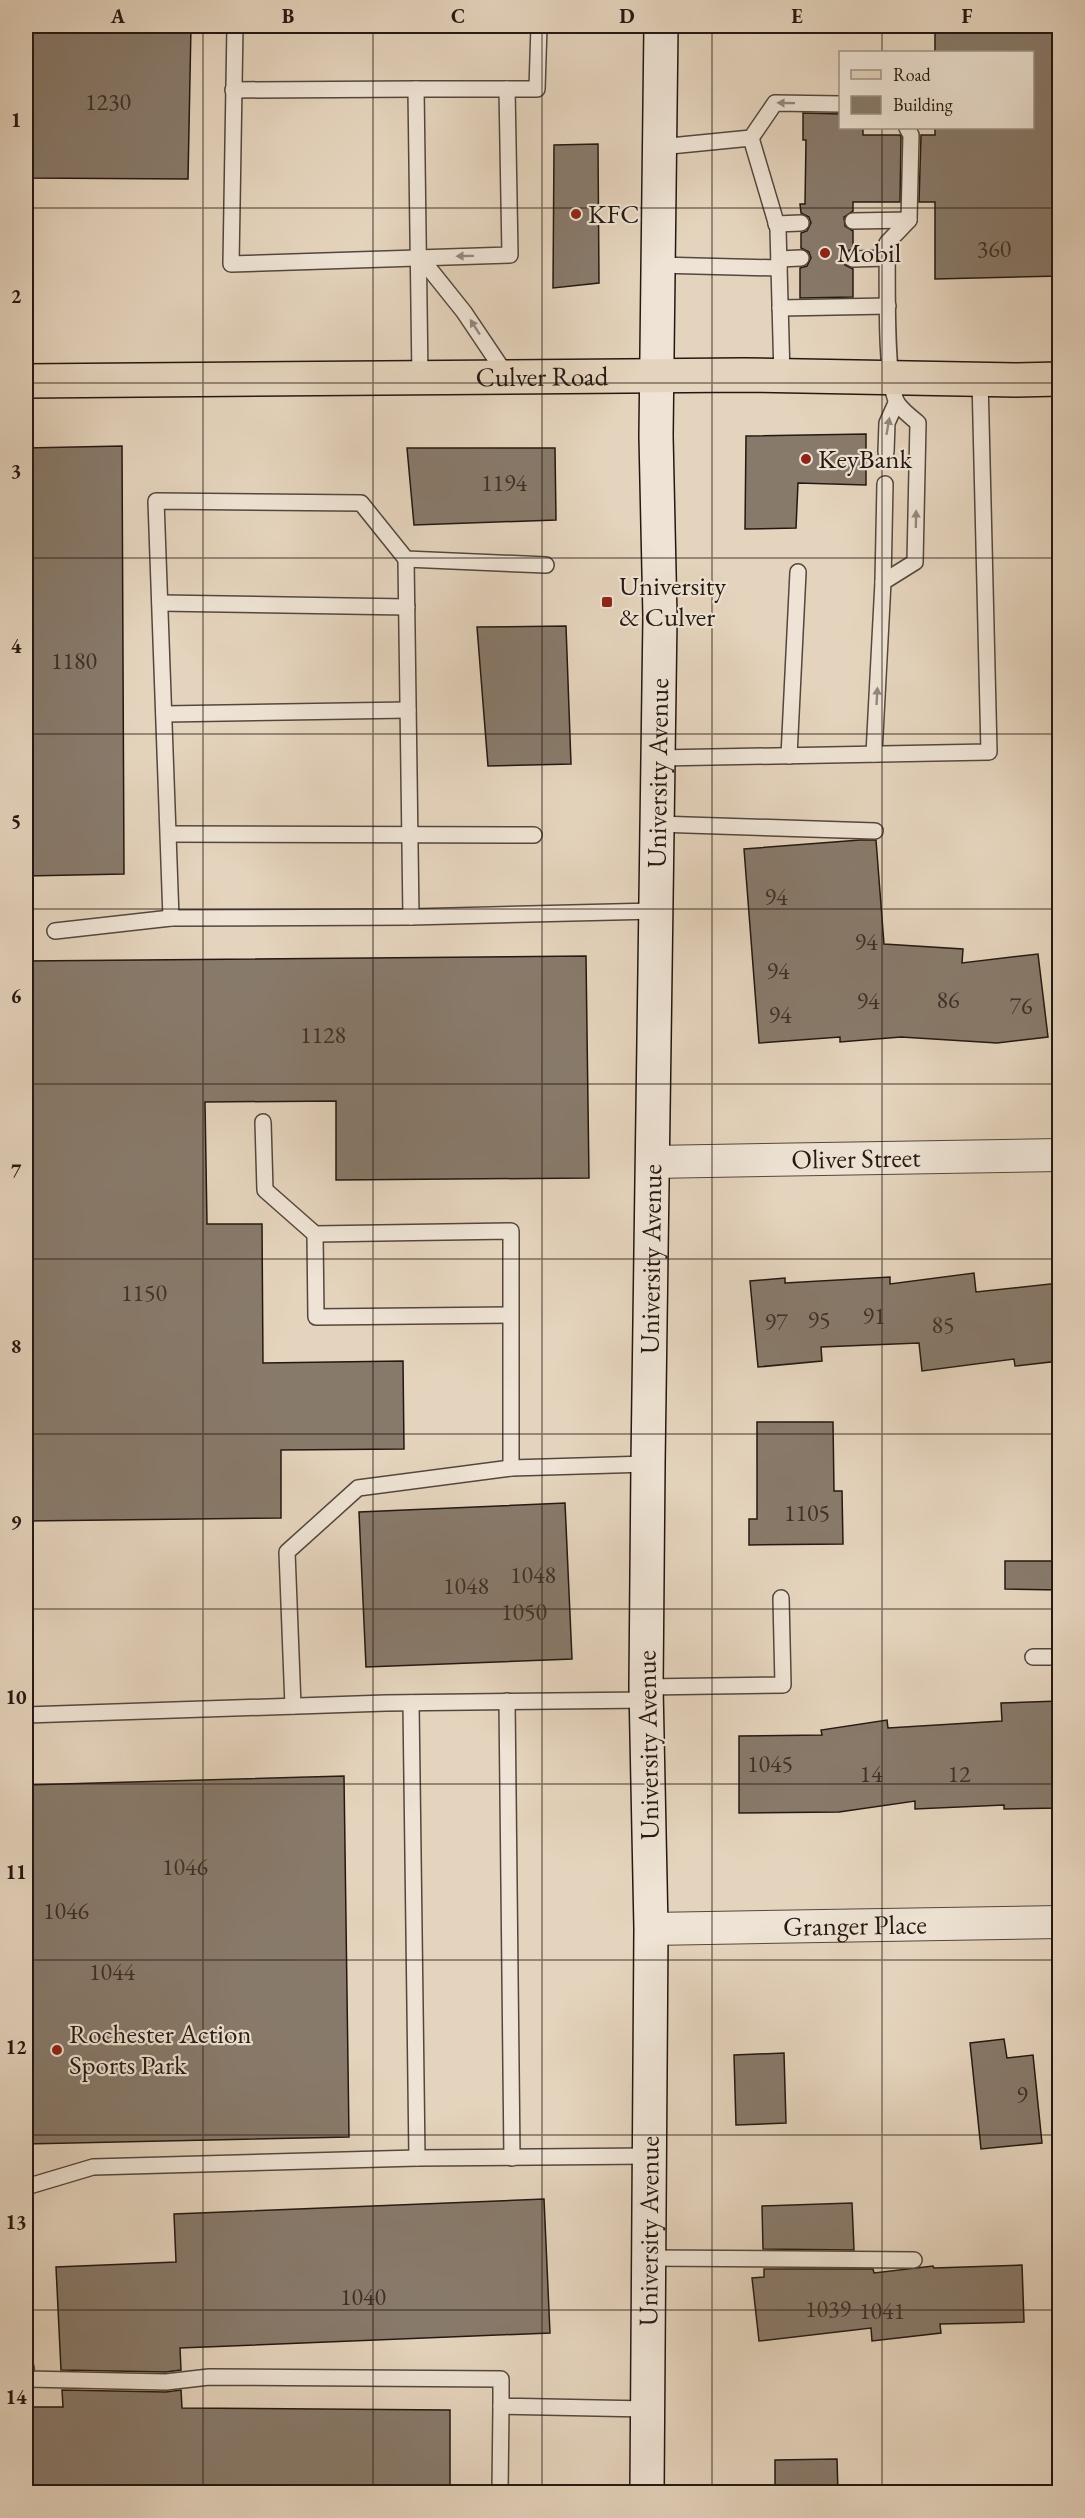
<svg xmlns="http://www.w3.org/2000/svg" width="1085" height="2518" font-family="'EB Garamond',serif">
<rect width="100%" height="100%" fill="#e5d4bd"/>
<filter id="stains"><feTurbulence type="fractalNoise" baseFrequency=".00333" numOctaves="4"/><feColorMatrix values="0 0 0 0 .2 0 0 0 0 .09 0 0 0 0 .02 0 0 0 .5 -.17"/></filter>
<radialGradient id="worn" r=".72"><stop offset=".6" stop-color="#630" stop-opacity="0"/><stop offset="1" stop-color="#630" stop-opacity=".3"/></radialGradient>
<g fill="#887a6b" stroke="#241812" stroke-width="1.5">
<path d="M26,26h165l-3,153 -162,-1z"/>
<path d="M935,26h124v250l-124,3v-77h-16l2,-67h14v-7h97v-76h-97z"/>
<path d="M803,113l37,1v14h23v7h37l1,2 -1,65h-47v9l-9,6 1,9 8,5v18l-6,2 -4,8 2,6 8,4v28l-53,1v-30l7,-2 4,-8 -2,-6 -8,-4v-15l6,-2 4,-8 -2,-6 -8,-4 -1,-9h5l1,-64h-3z"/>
<path d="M598,144l1,139 -46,5 1,-143z"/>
<path d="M866,434v51l-68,-2 -2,45 -51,1 1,-93z"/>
<path d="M122,446l2,428 -98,2v-428z"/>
<path d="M407,448h148l1,72 -142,5z"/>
<path d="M566,626l5,138 -83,2 -11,-139z"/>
<path d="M860,840h16l8,104 79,5 -1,14 76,-9 10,83 -51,6 -96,-6 -61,5v-5l-81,6 -15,-194z"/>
<path d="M586,956l3,222 -253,2v-79l-131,1 2,122h55l1,139 140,-2 1,88 -123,1v68l-255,3v-560z"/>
<path d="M974,1273l2,19 83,-9v78l-44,5 -1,-7 -92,12 -3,-28 -98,4 1,14 -64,6 -8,-86 35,-3v5l105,-6v7z"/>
<path d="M757,1422h76l1,69h8l1,53 -94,1v-26h8z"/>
<path d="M565,1503l7,156 -206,8 -7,-155z"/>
<path d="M1005,1561h54v29l-54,-1z"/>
<path d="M1059,1701v107l-55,1v-4l-89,4v-8l-76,11 -100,1v-77l83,-1 -1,-5 66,-10 1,8 114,-7 -1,-18z"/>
<path d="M344,1776l5,361 -323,7v-359z"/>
<path d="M1004,2039l3,19 26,-3 9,88 -61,6 -11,-106z"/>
<path d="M784,2053l2,70 -50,2 -2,-70z"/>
<path d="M544,2199l6,134 -370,15 1,22 -15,2 -105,-2 -5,-103 120,-5 -2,-48z"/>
<path d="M852,2203l2,47 -91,-1 -1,-43z"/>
<path d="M1022,2265l2,57 -84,2 1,9 -69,8 -1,-13 -112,13 -7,-63 12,-1v-8h109l1,4 59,-7 1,2z"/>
<path d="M62,2390l104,2 15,-2 1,18 268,2v83h-424v-86h37z"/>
<path d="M837,2459l1,34h-63v-33z"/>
</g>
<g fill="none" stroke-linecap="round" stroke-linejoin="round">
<defs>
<g id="service">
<path d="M235,26l-4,238 279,-9 -3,-166"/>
<path d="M233,90l183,-1"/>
<path d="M751,138l27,91 4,147"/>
<path d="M660,147l91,-9 24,-35 65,1"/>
<path d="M853,221l56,-1"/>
<path d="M776,224l25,-1"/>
<path d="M420,257l44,55 43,64"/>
<path d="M779,259l22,-1"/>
<path d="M853,259l34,-1"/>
<path d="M658,265l121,3"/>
<path d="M780,308l108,-2"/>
<path d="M420,377l-4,-288h121l2,-63"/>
<path d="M886,452l1,-29 9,-20"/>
<path d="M406,559l5,358"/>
<path d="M546,565l-140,-6 -45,-56 -205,-2 15,417 240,-1 244,-6"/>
<path d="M883,582l2,-98"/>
<path d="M160,603l247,4"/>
<path d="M164,714l244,-4"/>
<path d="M874,754l9,-172 32,-20 3,-139c-7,-6 -15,-12 -20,-19 -14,-19 -10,-132 -11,-161l22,-23 2,-85 -4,-7"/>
<path d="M789,756l9,-184"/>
<path d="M659,758l330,-6 -9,-373"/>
<path d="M657,824l218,7"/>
<path d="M169,834l365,1"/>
<path d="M55,931l116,-13"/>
<path d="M263,1122l2,68 50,44 196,-3v237"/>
<path d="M315,1234l1,83 194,-2"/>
<path d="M1033,1657h27"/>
<path d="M646,1687l137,-2 -2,-87"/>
<path d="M507,1701l5,457"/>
<path d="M411,1703l6,455 232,-2"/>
<path d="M293,1706l-6,-154 71,-64 153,-20 137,-4"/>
<path d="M26,1715l360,-12 261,-3"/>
<path d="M26,2187l67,-20 324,-9"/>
<path d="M648,2258l266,2"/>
<path d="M26,2368l1,11 139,3 43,-5 292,2v27l146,3"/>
<path d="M500,2492l1,-86"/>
</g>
<g id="minor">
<path id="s1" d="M652,1162l408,-7"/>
<path id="s2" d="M651,1929l409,-7"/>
</g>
<g id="secondary">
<path id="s3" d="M647,2492l4,-563 -5,-242 2,-223 12,-847 -4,-181 5,-410"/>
</g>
<g id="primary">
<path id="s4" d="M26,381l718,-6 272,5 44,-1"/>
</g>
</defs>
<use href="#service" stroke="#54473d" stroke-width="18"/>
<use href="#minor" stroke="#54473d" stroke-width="34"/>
<use href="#secondary" stroke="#241812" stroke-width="36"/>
<use href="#primary" stroke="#241812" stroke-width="36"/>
<use href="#service" stroke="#eee3d4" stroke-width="15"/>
<use href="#minor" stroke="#eee3d4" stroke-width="32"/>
<use href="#secondary" stroke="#eee3d4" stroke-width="33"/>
<use href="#primary" stroke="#e5d4bd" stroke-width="33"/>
</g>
<defs><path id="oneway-solid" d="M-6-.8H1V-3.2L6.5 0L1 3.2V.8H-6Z" transform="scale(1.5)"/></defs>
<g fill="#93887d">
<use href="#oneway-solid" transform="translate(786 103) rotate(-179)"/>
<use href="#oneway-solid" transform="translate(465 256) rotate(179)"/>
<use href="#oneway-solid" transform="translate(475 327) rotate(-123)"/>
<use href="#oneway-solid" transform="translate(888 426) rotate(-80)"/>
<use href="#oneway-solid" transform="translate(916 519) rotate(-89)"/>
<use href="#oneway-solid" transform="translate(877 696) rotate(-87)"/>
</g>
<path fill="none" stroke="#241812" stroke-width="1.5" stroke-opacity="0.55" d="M203,26v2466M373,26v2466M542,26v2466M712,26v2466M882,26v26M882,128v2364M26,208h1034M26,383h1034M26,558h1034M26,734h1034M26,909h1034M26,1084h1034M26,1259h1034M26,1434h1034M26,1609h1034M26,1784h1034M26,1960h1034M26,2135h1034M26,2310h1034"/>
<g fill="#8f2418" stroke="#eee3d4" stroke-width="2">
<circle cx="576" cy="214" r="6"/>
<circle cx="825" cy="253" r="6"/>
<circle cx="806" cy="459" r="6"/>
<rect x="601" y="596" width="12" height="12" rx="3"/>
<circle cx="57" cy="2050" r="6"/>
</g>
<g text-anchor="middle" stroke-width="4.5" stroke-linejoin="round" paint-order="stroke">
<g font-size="24" fill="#3d3028">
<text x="108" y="110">1230</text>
<text x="994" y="257">360</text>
<text x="504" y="491">1194</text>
<text x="74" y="669">1180</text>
<text x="776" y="905">94</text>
<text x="866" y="950">94</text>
<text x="778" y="979">94</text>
<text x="948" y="1008">86</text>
<text x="868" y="1009">94</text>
<text x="1021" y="1014">76</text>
<text x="780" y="1023">94</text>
<text x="323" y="1043">1128</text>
<text x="144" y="1301">1150</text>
<text x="874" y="1324">91</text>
<text x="819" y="1328">95</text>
<text x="776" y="1330">97</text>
<text x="943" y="1333">85</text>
<text x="807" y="1521">1105</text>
<text x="533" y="1583">1048</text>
<text x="466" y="1594">1048</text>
<text x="524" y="1620">1050</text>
<text x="770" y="1772">1045</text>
<text x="871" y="1782">14</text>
<text x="959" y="1782">12</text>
<text x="185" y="1875">1046</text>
<text x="66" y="1919">1046</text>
<text x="112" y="1980">1044</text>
<text x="1022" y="2103">9</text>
<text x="363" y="2305">1040</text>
<text x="828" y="2317">1039</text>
<text x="882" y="2319">1041</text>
</g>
<g font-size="27" fill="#241812" stroke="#eee3d4" text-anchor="start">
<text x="588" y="223">KFC</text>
<text x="837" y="262">Mobil</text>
<text x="818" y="468">KeyBank</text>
<text x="619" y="595">University<tspan x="619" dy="31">&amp; Culver</tspan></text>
<text x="69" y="2043">Rochester Action<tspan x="69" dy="31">Sports Park</tspan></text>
</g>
<g font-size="27" fill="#241812" stroke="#eee3d4">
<text dy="9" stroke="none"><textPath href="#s4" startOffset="516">Culver Road</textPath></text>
<text dy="9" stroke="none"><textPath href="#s3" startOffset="1719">University Avenue</textPath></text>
<text dy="9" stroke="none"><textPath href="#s1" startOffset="204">Oliver Street</textPath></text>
<text dy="9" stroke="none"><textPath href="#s3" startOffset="1233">University Avenue</textPath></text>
<text transform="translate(648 1745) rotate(-91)" y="9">University Avenue</text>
<text dy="9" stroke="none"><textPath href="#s2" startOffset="204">Granger Place</textPath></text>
<text dy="9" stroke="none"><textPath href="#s3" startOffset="261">University Avenue</textPath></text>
</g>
</g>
<rect width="1085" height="2518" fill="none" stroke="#e5d4bd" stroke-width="66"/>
<rect x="839" y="51" width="195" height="78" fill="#eee3d4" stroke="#9d9286" stroke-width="1.5"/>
<rect x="851" y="70" width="30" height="9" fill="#e5d4bd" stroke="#9d9286" stroke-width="1.5"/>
<text x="893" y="81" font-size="18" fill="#241812">Road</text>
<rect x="851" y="96" width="30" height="18" fill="#887a6b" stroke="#9d9286" stroke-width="1.5"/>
<text x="893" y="111" font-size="18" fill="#241812">Building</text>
<rect x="33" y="33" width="1019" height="2452" fill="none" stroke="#241812" stroke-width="2"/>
<g font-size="20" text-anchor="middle" font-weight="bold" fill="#241812">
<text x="118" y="23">A</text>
<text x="288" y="23">B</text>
<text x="458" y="23">C</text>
<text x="627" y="23">D</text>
<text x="797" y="23">E</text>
<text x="967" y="23">F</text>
<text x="16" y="127">1</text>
<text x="16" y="303">2</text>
<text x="16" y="478">3</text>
<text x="16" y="653">4</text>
<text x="16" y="828">5</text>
<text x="16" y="1003">6</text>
<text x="16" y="1178">7</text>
<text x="16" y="1353">8</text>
<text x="16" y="1529">9</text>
<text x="16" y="1704">10</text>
<text x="16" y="1879">11</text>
<text x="16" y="2054">12</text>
<text x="16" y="2229">13</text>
<text x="16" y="2404">14</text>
</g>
<rect width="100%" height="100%" filter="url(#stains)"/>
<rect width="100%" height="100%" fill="url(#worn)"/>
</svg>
